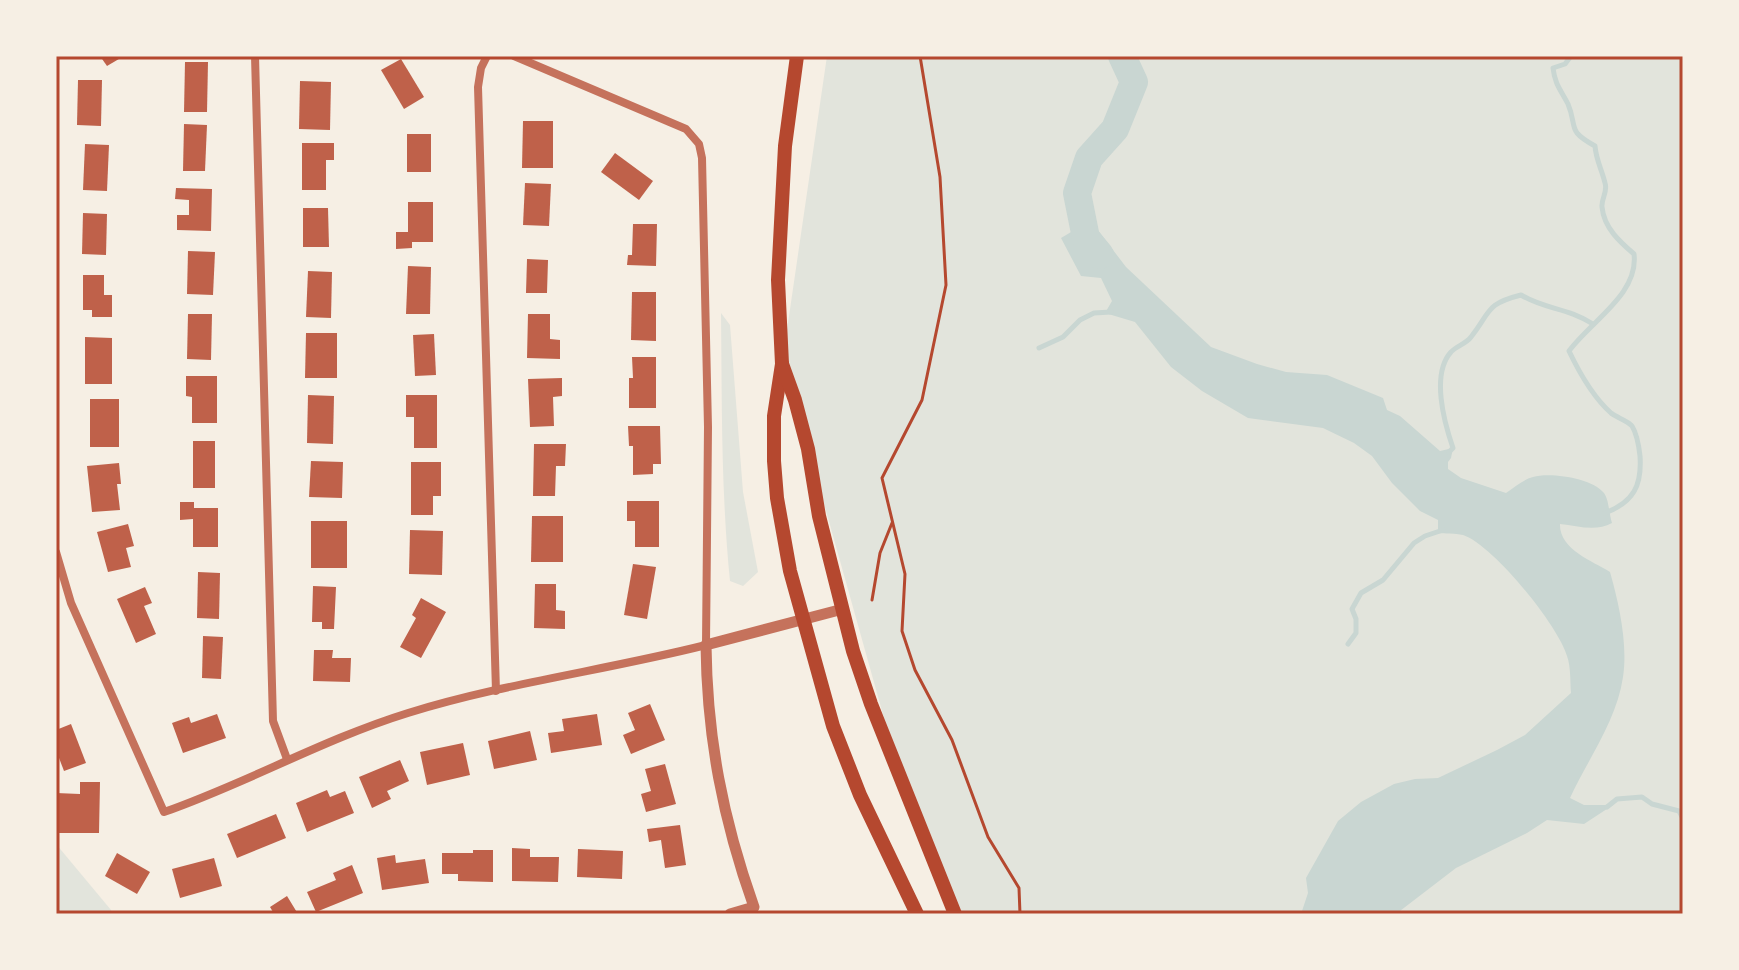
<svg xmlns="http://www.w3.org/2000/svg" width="1739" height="970" font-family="Jost,sans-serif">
<rect width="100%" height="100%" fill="#f6efe4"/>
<g fill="#e2e4dc">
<path d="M827,56h856v858h-732l-48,-128 -108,-386 -13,-36z"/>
<path d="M721,313l9,12 13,167 15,80 -15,14 -13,-5c-9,-89 -8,-179 -9,-268z"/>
<path d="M56,844l55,66 1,4h-56z"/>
</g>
<path fill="#c9d6d2" d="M1093,219l4,10 29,38 85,80 46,17 29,8 41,3 56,23 4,12 13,6 40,35 13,-3 -2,10 -3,4v7l13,9 45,15c9,-6 16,-13 27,-16 17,-5 59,1 71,16 5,7 5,21 8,30 -16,9 -34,3 -52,1 -1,25 32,37 50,48 9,32 18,72 13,105 -6,43 -35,82 -53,121l14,7h29l-29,19 -37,-4 -20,13 -71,35 -60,46h-95l7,-21 -2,-15 32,-57 23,-19 33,-18 21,-5 23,-1 59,-28 28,-15 46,-42c-1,-12 0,-26 -4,-37 -9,-31 -74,-111 -104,-121 -8,-2 -18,-1 -25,-2v-13l-18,-9 -28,-28 -20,-27 -18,-13 -31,-15 -75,-10 -46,-27 -31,-24 -36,-45 -30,-9 7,-12 -11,-23 -20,-2 -20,-38z"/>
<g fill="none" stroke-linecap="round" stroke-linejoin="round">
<g stroke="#c9d6d2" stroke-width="5">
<path d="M1571,56l-6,8 -12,4c2,17 8,22 15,36 10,24 -2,26 27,42 1,14 7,24 10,37 3,9 -4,16 -3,24 2,21 18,35 32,47 5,40 -43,67 -65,97 10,21 24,46 42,62 6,5 16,7 21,13 5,8 7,21 8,30 2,29 -6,46 -35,57"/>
<path d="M1039,348l24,-11 17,-17 14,-7 17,-1"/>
<path d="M1449,452l4,-4c-9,-26 -22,-74 -2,-96 5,-6 15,-8 20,-15 20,-25 14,-33 50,-42 25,15 45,12 72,29"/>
<path d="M1348,644l8,-11v-14l-4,-10 9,-16 22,-13 31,-37 11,-7 18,-6"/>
<path d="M1607,807l10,-8 25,-2 10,7 27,7 4,8"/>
</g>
<path stroke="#c9d6d2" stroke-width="28" d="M1100,255l-14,-17 -9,-45 12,-35 26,-29 19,-47 -12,-26"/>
</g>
<g fill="#bf614a">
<path d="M100,56h24l-17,10z"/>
<path d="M401,59l23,38 -20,12 -23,-39z"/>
<path d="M185,62h23l-1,50h-23z"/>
<path d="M78,80h24l-1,46 -24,-1z"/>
<path d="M300,81l31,1 -1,48 -31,-1z"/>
<path d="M523,121h30v47h-31z"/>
<path d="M184,124l23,1 -2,46h-22z"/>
<rect x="407" y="134" width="24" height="38"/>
<path d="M302,143h32v17h-8v30h-24z"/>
<path d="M85,144l24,1 -2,46 -24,-1z"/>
<path d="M615,153l38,28 -14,19 -38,-28z"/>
<path d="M525,183l26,1 -2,42 -26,-1z"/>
<path d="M176,188l36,1 -1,42 -34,-1v-15h12v-15l-14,-1z"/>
<path d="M408,202h25v40h-21v6l-16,1v-17h12z"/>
<path d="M303,208h25l1,39h-26z"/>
<path d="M83,213l24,1 -1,41 -24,-1z"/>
<path d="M633,224h24l-1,42 -29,-1 1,-10h4z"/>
<path d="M188,251l27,1 -2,43 -26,-1z"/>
<path d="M527,259l21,1 -1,33h-21z"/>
<path d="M408,266l23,1 -1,47h-24z"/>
<path d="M308,271l24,1 -1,46 -25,-1z"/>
<path d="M83,275h21v20h8v22h-20v-7h-9z"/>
<path d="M632,292h24v49l-25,-1z"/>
<path d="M188,314h24l-1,46 -24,-1z"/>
<path d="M528,314h22v25l10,1v19l-33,-1z"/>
<path d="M306,333h31v45h-32z"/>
<path d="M434,334l2,41 -21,1 -2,-41z"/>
<path d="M85,337l27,1v46h-27z"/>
<path d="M632,357h24v51h-27v-30h4z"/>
<path d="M186,376h31v47h-25v-26l-6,-1z"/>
<path d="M562,378v18l-9,1 1,29 -24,1 -2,-48z"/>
<path d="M308,395l26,1 -1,48 -26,-1z"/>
<path d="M406,395h31v53h-23v-31h-8z"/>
<rect x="90" y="399" width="29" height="48"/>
<path d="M628,426h32l1,38h-8v10l-20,1v-29h-4z"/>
<rect x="193" y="441" width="22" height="47"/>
<path d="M534,444h32l-1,22h-9l-1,30h-22z"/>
<path d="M311,461l32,1 -1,36 -33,-1z"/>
<path d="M411,462h30v34h-8v19h-22z"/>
<path d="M119,463l2,21h-4l3,26 -28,2 -5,-46z"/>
<path d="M627,501h32v46h-24v-26h-8z"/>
<path d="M180,502h14v6h24v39h-25v-28l-13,1z"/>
<path d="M532,516h31v46h-32z"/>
<rect x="311" y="521" width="36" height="47"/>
<path d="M128,524l6,22 -8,2 5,19 -23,5 -11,-40z"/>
<path d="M410,530l33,1 -1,44 -33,-1z"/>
<path d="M633,564l23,3 -9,52 -23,-4z"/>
<path d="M198,572l22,1 -1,46 -22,-1z"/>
<path d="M535,584h21v26l9,1v18l-31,-1z"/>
<path d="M313,586l23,1 -2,42h-12v-7h-10z"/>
<path d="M145,587l7,16 -8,3 12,28 -20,9 -19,-44z"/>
<path d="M421,598l25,14 -25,46 -21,-11 16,-29 -4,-3z"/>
<path d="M203,636l20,1 -2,42 -19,-1z"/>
<path d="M314,650h19l-1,8h19l-1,24 -37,-1z"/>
<path d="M650,704l15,36 -34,14 -8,-19 12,-5 -7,-17z"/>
<path d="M217,714l9,24 -43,15 -11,-30 17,-6 2,6z"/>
<path d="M597,714l5,31 -51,8 -3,-20 16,-2 -2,-12z"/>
<path d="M71,724l15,39 -22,8 -8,-21v-20z"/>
<path d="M530,731l7,29 -43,9 -6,-28z"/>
<path d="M463,743l7,32 -43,10 -7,-33z"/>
<path d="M400,760l9,21 -22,10 4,8 -19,9 -13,-31z"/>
<path d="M665,764l11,40 -30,8 -5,-18 10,-3 -6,-22z"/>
<path d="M80,782h20l-1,51h-43v-40l24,1z"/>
<path d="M327,790l3,7 15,-6 9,22 -47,19 -11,-29z"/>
<path d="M276,814l10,24 -49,20 -10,-24z"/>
<path d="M680,825l6,40 -21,3 -4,-28 -12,2 -2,-13z"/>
<path d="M512,848l18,1v8h29l-1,25 -46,-1z"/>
<path d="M578,849l45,2 -1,28 -45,-2z"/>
<path d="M473,850h20v32l-35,-1v-7h-16v-21h31z"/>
<path d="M117,853l33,19 -13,22 -32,-18z"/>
<path d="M395,855l1,8 29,-4 4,24 -47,7 -5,-32z"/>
<path d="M214,858l8,28 -42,12 -8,-29z"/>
<path d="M352,865l11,28 -47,19 -9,-20 29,-12 -3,-7z"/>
<path d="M287,896l11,18h-29l4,-2 -3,-5z"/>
</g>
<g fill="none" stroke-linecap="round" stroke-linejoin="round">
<g stroke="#b5482f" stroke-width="3">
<path d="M920,56l20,121 6,108 -24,115 -40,78 23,96 -3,57 13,39 37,70 36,97 31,51 1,26"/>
<path d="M872,600l8,-47 12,-30"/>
</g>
<g stroke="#c5725c" stroke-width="8">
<path d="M255,56l18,665 14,38"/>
<path d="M487,56l-6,12 -3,19 18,604"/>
<path d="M56,552l15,51 93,209c83,-29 160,-73 244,-99 97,-30 199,-43 298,-68l2,-218 -6,-269 -3,-14 -13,-15 -172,-73"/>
</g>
<path stroke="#c5725c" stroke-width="11" d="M730,914l24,-7c-31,-87 -47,-169 -48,-262l137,-36"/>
<g stroke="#b5482f" stroke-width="14">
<path d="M797,56l-12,90 -7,134 4,84 -8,52v45l3,37 13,73 43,155 27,69 57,119"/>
<path d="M782,364l13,36 13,49 11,67 34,135 18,53 84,210"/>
</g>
</g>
<rect width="1739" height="970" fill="none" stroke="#f6efe4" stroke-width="116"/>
<rect x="58" y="58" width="1623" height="854" fill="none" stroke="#b5482f" stroke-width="3"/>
</svg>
